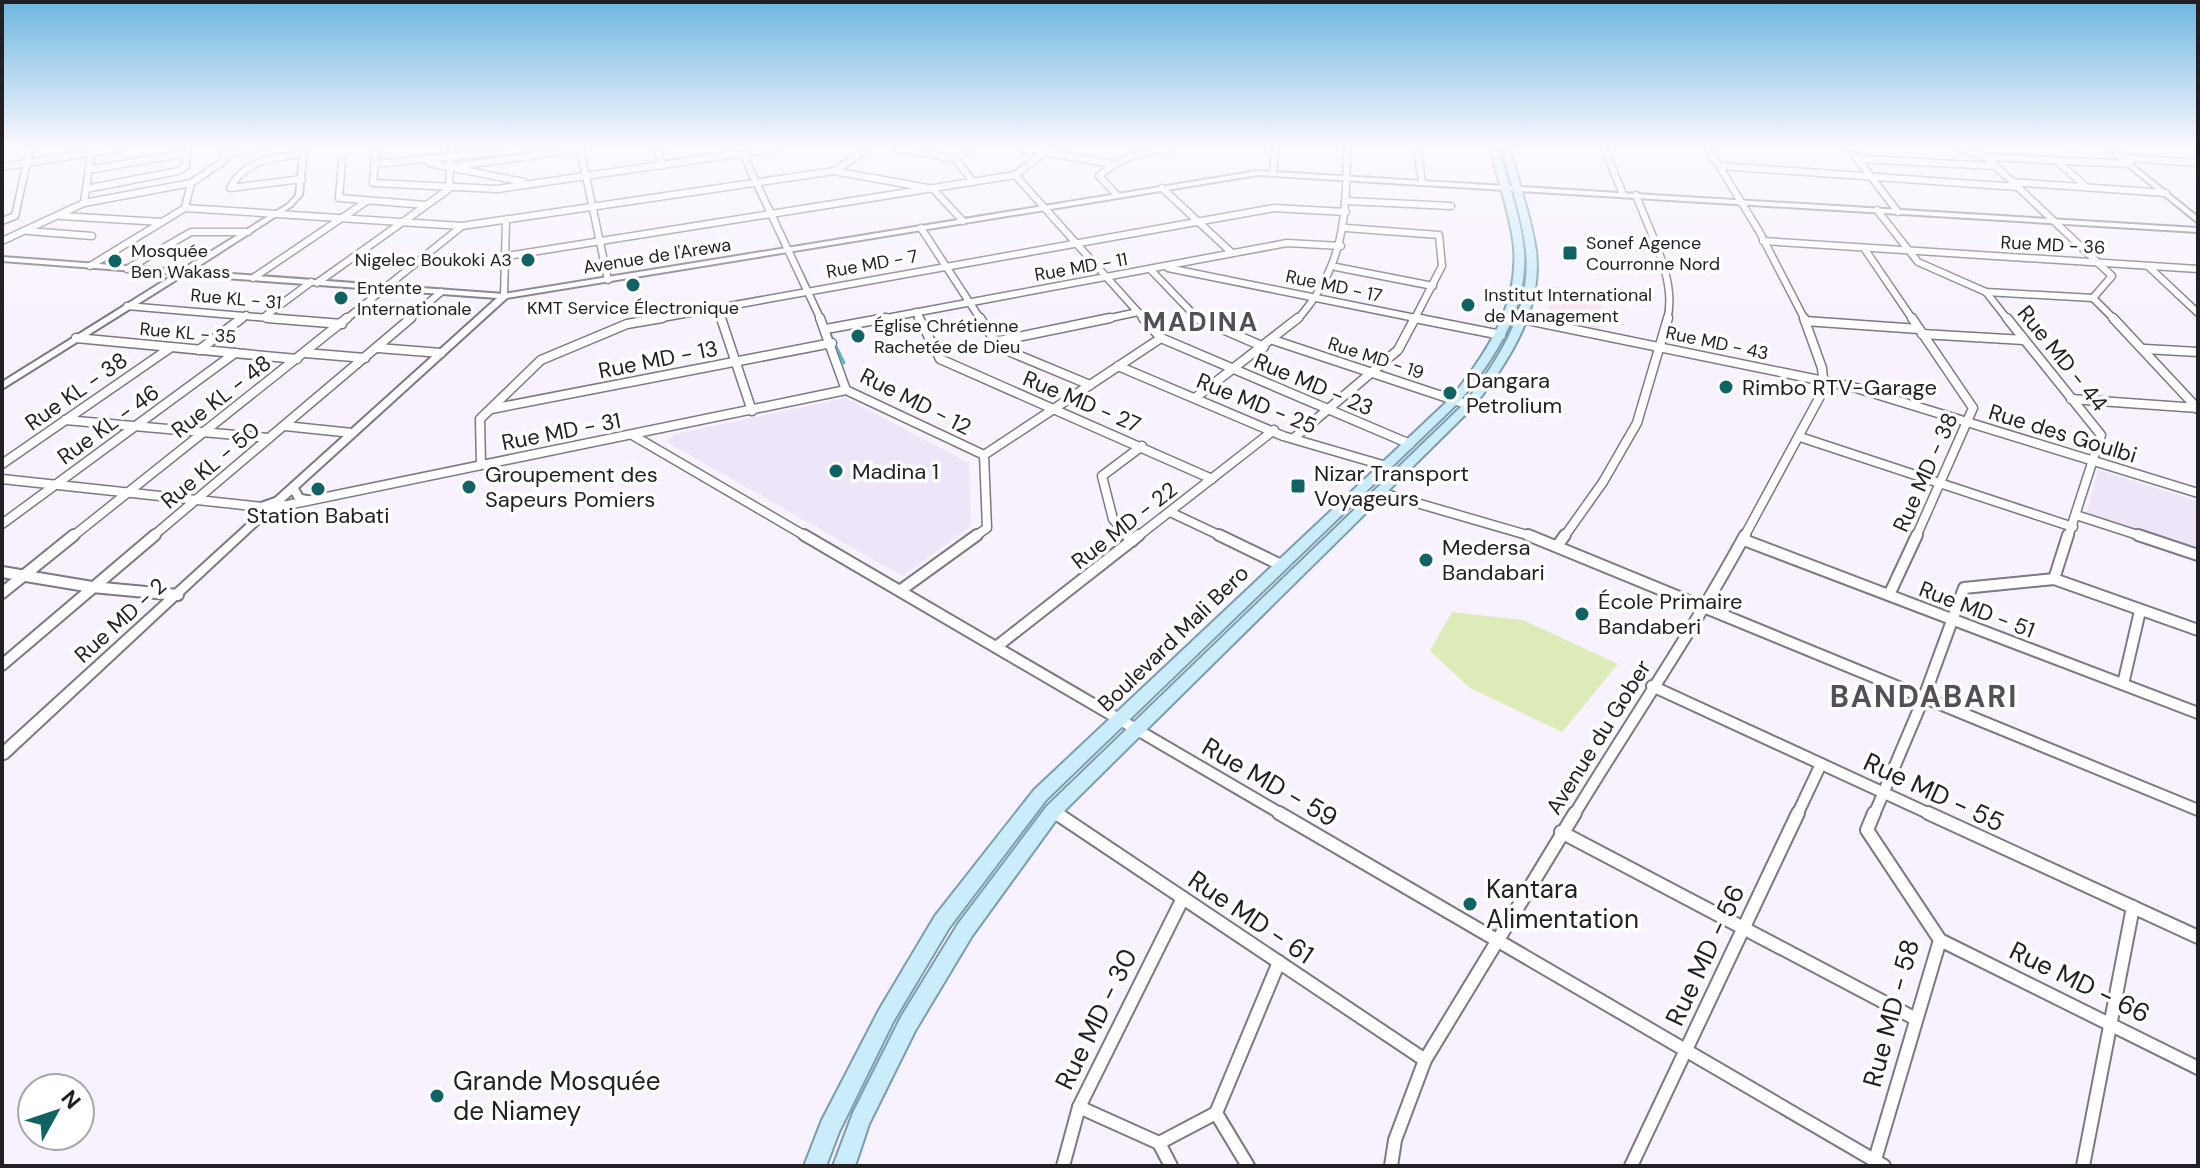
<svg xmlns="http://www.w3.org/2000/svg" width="2200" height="1168" font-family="'DM Sans',sans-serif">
<rect width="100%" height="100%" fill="#f8f2fe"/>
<path fill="#f9e4f2" d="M1552,286l52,8 -5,35 -42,-7 -10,-7z"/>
<g fill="#efe5f9">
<path d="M1949,148l27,8 8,8 -119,-7 -8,-8z"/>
<path d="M846,398l123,65 2,63 -69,50 -235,-134 8,-8z"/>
<path d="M2098,470l100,31v48l-111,-36z"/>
</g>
<path fill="#dcebb7" d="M1452,612l71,8 95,44 -56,68 -92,-44 -40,-37z"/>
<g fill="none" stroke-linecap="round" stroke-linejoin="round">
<g stroke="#57bad1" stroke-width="2">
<path d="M761,186l12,25"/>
<path d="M1519,186l98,6"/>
<path d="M1627,192l12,1"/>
<path d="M775,216l15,31"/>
<path d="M793,253l16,33"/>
</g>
<path stroke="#57bad1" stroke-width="3" d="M829,332l15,31"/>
<defs>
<g id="minor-far3">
<path d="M376,148l-3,35 124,6 280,-41"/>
<path d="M580,148l28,132"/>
<path d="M657,148l5,18"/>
<path d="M740,148l81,172"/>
<path d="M896,148l60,11"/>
<path d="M970,148l-14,11 17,23"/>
<path d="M1020,148l92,16"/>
<path d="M1050,148l-35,27 130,145"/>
<path d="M1417,148l5,34"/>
<path d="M1604,148l19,46"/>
<path d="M1708,148l51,83 46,89"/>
<path d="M1849,148l49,64"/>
<path d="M1958,148l28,9 144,7"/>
<path d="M224,154l37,-6"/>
<path d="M2125,158l73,5"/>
<path d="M1858,159l137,7"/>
<path d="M2056,160l30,27"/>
<path d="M342,161l-3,37 87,7"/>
<path d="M429,163l95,19"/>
<path d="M374,164l146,-14"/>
<path d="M1720,166l297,21"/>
<path d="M2,167l116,-19"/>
<path d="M450,167l130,-18"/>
<path d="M88,170l99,-17"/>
<path d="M835,171l33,-23"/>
<path d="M1273,173l2,-25"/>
<path d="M302,179l-72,9c14,-28 46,-31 74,-34"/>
<path d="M2012,182l154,11"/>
<path d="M191,183l-6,25 277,18 372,-55 99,18 30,32"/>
<path d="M1162,188l70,65"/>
<path d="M86,189l92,-18 8,-5 1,-18"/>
<path d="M1117,195l-18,-19c21,-19 44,-24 71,-28"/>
<path d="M1636,195c13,36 42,86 31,125"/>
<path d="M1348,201l103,5"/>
<path d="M84,203l107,-20 33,-22 -1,-13"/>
<path d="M1877,210l41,52 68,30 107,6 19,-22 -126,-119"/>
<path d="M61,216l101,6"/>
<path d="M2,221l13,-5 15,-68"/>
<path d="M921,228l60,92"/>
<path d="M1346,228l93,7 3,31 -28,54"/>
<path d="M28,231l64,5"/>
<path d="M2,241l82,-38 8,-55"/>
<path d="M1763,241l435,28"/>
<path d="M1864,248l49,72"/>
<path d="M507,256l508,-81"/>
<path d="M90,266l95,-58"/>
<path d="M2148,266l50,47"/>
<path d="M1336,267l97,19"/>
<path d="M1168,268l257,52"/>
<path d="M127,269l64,-37h57"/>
<path d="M1150,269l49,51"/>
<path d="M253,278l114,-77"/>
<path d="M317,283l132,-94 2,-41"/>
<path d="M1986,292l22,28"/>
<path d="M504,296l2,-75"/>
<path d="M2093,298l22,22"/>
<path d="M127,306l164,14"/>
<path d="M717,307l4,13"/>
<path d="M916,312l4,8"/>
<path d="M1509,316l18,4"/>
<path d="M264,317l47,-35"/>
<path d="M240,320l6,-5"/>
<path d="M345,320l117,-94"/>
<path d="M408,320l33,-28"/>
<path d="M651,320l623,-112 72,4"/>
<path d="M876,320l411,-77 54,3"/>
<path d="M1101,320l37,-8"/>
<path d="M1297,320c48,-54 49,-103 50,-172"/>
</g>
<g id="minor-far2">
<path d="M267,318l75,6"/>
<path d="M721,318l31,93"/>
<path d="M820,318l26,72 138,65 3,73 -13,9"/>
<path d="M919,318l21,41 272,120"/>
<path d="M980,318l15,23"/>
<path d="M1197,318l67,29"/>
<path d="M1415,318l86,17"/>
<path d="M1517,318l336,69 345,106"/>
<path d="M1912,318l61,90 -57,129"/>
<path d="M2007,318l94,117 -33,102"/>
<path d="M2113,318l85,91"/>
<path d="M1805,321l114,8"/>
<path d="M826,329l60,-11"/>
<path d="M1922,334l102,6"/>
<path d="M76,338l221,21"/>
<path d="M1161,338l249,106"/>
<path d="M1273,340l196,65"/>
<path d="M989,343l121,-25"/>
<path d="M989,343l101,42"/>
<path d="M378,348l63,5"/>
<path d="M2145,349l53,3"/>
<path d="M199,350l43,-32"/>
<path d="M305,353l60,5"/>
<path d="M1118,366l165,70 103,30"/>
<path d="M1195,398l103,-80"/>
<path d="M2071,399l127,9"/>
<path d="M491,409l341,-66"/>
<path d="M65,420l204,18"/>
<path d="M285,426l67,7"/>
<path d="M634,436l173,101"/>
<path d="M1800,437l273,90"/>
<path d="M1294,438l104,-88 17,-32"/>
<path d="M984,455l177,-117 -18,-20"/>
<path d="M2,464l168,-116"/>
<path d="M481,465l-1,-46 61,-59 86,-36 35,-6"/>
<path d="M2,479l260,28"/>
<path d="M1379,492l155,45"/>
<path d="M283,506l563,-116"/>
<path d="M1170,512l53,25"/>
<path d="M2076,515l68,22"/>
<path d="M2,524l233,-171"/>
<path d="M72,537l275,-219"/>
<path d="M152,537l259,-219"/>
<path d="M1129,537l-16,-18 -11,-43 40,-30"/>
<path d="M1137,537l137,-107"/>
<path d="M1564,537l39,-55 34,-59 31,-105"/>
<path d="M1744,537l80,-148 -2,-21 -18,-50"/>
</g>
<g id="minor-far1">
<path d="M804,535l479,280"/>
<path d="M1127,535l5,6"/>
<path d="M1219,535l62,30"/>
<path d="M1528,535l670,275"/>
<path d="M2138,535l60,20"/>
<path d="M1744,540l454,173"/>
<path d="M1558,545l7,-10"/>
<path d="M2,572l90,15 86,8"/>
<path d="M2054,579l14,-44"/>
<path d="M901,590l76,-55"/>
<path d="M2,593l72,-58"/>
<path d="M1889,595l28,-60"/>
<path d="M996,647l143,-112"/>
<path d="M2,665l153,-130"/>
<path d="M2123,684l17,-73"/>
<path d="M1652,686l280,129"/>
<path d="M1053,811l6,4"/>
<path d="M1574,815c57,-94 119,-184 171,-280"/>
<path d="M1797,815l24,-51"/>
<path d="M1874,815l50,-118 40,-109 90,-9 144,51"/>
</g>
<g id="minor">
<path d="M1056,813l369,247"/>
<path d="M1279,813l605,353"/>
<path d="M1874,813l-7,17 73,110 258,128"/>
<path d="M1928,813l270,124"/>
<path d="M1561,832l355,187"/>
<path d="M1079,1107l80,36 12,23"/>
<path d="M1216,1113l63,-151"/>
<path d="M1159,1143l57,-30 32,53"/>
<path d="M1874,1163l66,-223"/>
<path d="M1063,1166l16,-59 104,-209"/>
<path d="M1391,1166l4,-26 30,-80 150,-247"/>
<path d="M1631,1166l167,-353"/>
<path d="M2083,1166l50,-259"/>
</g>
<g id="tertiary">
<path d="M301,148h6l-5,47 -10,11 -101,65 313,23 754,-123 940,57v4l-940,-57 -751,123 -209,190 4,7 16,3 1,2 -1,2 -23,-3 -3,-5 -8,7 4,3 -5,8 -14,2 -262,244 -5,2v-13l256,-233 -2,-2 5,-9 14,-5 222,-200 -313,-23 -182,114v-7l173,-108 -173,-13v-4l179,13 107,-66 8,-9z"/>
<path d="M2105,148h7l86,69v6z"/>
</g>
<g id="primary">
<path d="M1490,148h8c9,34 23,68 26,103 4,59 -30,108 -65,151l-413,398 -97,128 -56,94 -54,110 -13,34h-22l18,-46 57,-110 56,-94 99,-126 417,-392c37,-46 71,-98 62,-159 -5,-31 -15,-60 -23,-91z"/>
<path d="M1502,148h8c8,34 21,68 26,103 7,59 -28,112 -63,156l-414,409 -87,120 -57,95 -46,93 -14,42h-22l20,-53 48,-96 57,-93 89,-118 418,-403c34,-43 67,-95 61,-152 -4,-35 -16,-69 -24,-103z"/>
</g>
</defs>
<use href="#minor-far3" stroke="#7d7882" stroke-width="9"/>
<use href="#minor-far2" stroke="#7d7882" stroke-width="11"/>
<use href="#minor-far1" stroke="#7d7882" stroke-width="14"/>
<use href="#minor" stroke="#7d7882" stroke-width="16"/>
<use href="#tertiary" stroke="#7d7882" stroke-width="4"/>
<use href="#primary" stroke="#7a9dad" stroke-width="4"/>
<use href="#minor-far3" stroke="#fff" stroke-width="6"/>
<use href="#minor-far2" stroke="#fff" stroke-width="8"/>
<use href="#minor-far1" stroke="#fff" stroke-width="10"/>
<use href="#minor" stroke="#fff" stroke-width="12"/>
<use href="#tertiary" fill="#fff" fill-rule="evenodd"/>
<use href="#primary" fill="#cbecfa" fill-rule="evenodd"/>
</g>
<linearGradient id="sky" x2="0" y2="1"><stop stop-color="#6eb6df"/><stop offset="0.47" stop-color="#fcf9ff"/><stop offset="1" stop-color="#fcf9ff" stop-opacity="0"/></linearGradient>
<rect width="2200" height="312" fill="url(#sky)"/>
<g fill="#116262" stroke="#fff" stroke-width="3">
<rect x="1562" y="245" width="16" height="16" rx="4"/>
<circle cx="528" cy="260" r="8"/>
<circle cx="115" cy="261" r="8"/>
<circle cx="633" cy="285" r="8"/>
<circle cx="341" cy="298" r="8"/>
<circle cx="1468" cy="305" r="8"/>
<circle cx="858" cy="336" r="8"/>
<circle cx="1726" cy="387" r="8"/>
<circle cx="1450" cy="393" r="8"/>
<circle cx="836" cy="471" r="8"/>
<rect x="1290" y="478" width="16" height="16" rx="4"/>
<circle cx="469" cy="487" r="8"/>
<circle cx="318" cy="489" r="8"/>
<circle cx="1426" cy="560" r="8"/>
<circle cx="1582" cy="614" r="8"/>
<circle cx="1470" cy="904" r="8"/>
<circle cx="437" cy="1096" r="8"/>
</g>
<g text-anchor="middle" stroke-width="7" stroke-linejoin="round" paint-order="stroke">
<g font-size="18" fill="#232025" stroke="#fff" text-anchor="start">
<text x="1586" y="249">Sonef Agence<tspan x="1586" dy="21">Courronne Nord</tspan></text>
<text x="131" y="257">Mosquée<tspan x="131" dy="21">Ben Wakass</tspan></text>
<text x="512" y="266" text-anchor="end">Nigelec Boukoki A3</text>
<text x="357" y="294">Entente<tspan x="357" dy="21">Internationale</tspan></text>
<text x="1484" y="301">Institut International<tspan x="1484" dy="21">de Management</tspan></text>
<text x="633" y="314" text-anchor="middle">KMT Service Électronique</text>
<text x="874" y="332">Église Chrétienne<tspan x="874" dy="21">Rachetée de Dieu</tspan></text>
</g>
<g font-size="18" fill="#232025" stroke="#fff">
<text transform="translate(2053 245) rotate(3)" y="6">Rue MD - 36</text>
<text transform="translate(657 256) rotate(-9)" y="6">Avenue de l'Arewa</text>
<text transform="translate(872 264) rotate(-10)" y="6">Rue MD - 7</text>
<text transform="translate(1081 267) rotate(-10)" y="6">Rue MD - 11</text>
<text transform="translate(1334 286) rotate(12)" y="6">Rue MD - 17</text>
<text transform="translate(236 299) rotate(5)" y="6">Rue KL - 31</text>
<text transform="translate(188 333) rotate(5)" y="6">Rue KL - 35</text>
<text transform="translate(1717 343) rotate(12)" y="6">Rue MD - 43</text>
<text transform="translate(1376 358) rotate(18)" y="6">Rue MD - 19</text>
</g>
<g font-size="22" fill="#232025" stroke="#fff">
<text transform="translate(2063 358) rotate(51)" y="8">Rue MD - 44</text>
<text transform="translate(658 359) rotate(-11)" y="8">Rue MD - 13</text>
<text transform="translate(1314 384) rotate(23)" y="8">Rue MD - 23</text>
<text transform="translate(76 391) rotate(-35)" y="8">Rue KL - 38</text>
<text transform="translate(221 396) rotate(-38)" y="8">Rue KL - 48</text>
<text transform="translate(916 401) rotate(27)" y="8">Rue MD - 12</text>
<text transform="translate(1082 401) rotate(23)" y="8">Rue MD - 27</text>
<text transform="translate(1257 403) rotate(22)" y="8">Rue MD - 25</text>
<text transform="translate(108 424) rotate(-36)" y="8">Rue KL - 46</text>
<text transform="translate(561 431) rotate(-11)" y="8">Rue MD - 31</text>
<text transform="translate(2063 433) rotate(17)" y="8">Rue des Goulbi</text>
<text transform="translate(210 465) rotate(-40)" y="8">Rue KL - 50</text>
<text transform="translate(1925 472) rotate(-66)" y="8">Rue MD - 38</text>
<text transform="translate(1124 525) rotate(-38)" y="8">Rue MD - 22</text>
<text transform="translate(1977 609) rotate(21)" y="8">Rue MD - 51</text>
<text transform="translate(120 620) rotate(-42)" y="8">Rue MD - 2</text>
<text transform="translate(1173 638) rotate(-44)" y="8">Boulevard Mali Bero</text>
<text transform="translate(1598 737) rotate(-58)" y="8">Avenue du Gober</text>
</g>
<g font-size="22" fill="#232025" stroke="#fff" text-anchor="start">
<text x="1466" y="388">Dangara<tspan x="1466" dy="25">Petrolium</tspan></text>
<text x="1742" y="395">Rimbo RTV-Garage</text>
<text x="852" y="479">Madina 1</text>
<text x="1314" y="481">Nizar Transport<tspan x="1314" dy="25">Voyageurs</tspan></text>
<text x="485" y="482">Groupement des<tspan x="485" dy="25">Sapeurs Pomiers</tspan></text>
<text x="318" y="523" text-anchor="middle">Station Babati</text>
<text x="1442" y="555">Medersa<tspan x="1442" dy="25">Bandabari</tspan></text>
<text x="1598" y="609">École Primaire<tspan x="1598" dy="25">Bandaberi</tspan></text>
</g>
<g font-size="26" font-weight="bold" letter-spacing="2" fill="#544e58" stroke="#fff">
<text x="1201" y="331">MADINA</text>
</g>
<g font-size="26" fill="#232025" stroke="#fff">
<text transform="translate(1270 782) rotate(30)" y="9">Rue MD - 59</text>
<text transform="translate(1934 792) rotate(25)" y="9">Rue MD - 55</text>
<text transform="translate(1251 917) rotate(34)" y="9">Rue MD - 61</text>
<text transform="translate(1705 955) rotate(-65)" y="9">Rue MD - 56</text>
<text transform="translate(2080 982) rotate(26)" y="9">Rue MD - 66</text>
<text transform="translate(1891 1013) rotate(-75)" y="9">Rue MD - 58</text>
<text transform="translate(1096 1019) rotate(-64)" y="9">Rue MD - 30</text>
</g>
<g font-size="26" fill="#232025" stroke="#fff" text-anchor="start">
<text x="1486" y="898">Kantara<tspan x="1486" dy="30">Alimentation</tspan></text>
<text x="453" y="1090">Grande Mosquée<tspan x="453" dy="30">de Niamey</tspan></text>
</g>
<g font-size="30" font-weight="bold" letter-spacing="2" fill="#544e58" stroke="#fff">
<text x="1924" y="707">BANDABARI</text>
</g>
</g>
<rect width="2200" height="1168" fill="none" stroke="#232025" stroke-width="8"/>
<g transform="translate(56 1112) rotate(50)"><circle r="38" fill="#ffffff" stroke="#a7a6a8" stroke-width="2"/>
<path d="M0-6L14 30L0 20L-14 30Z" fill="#116262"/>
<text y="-12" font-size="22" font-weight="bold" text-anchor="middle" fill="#232025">N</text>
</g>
</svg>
